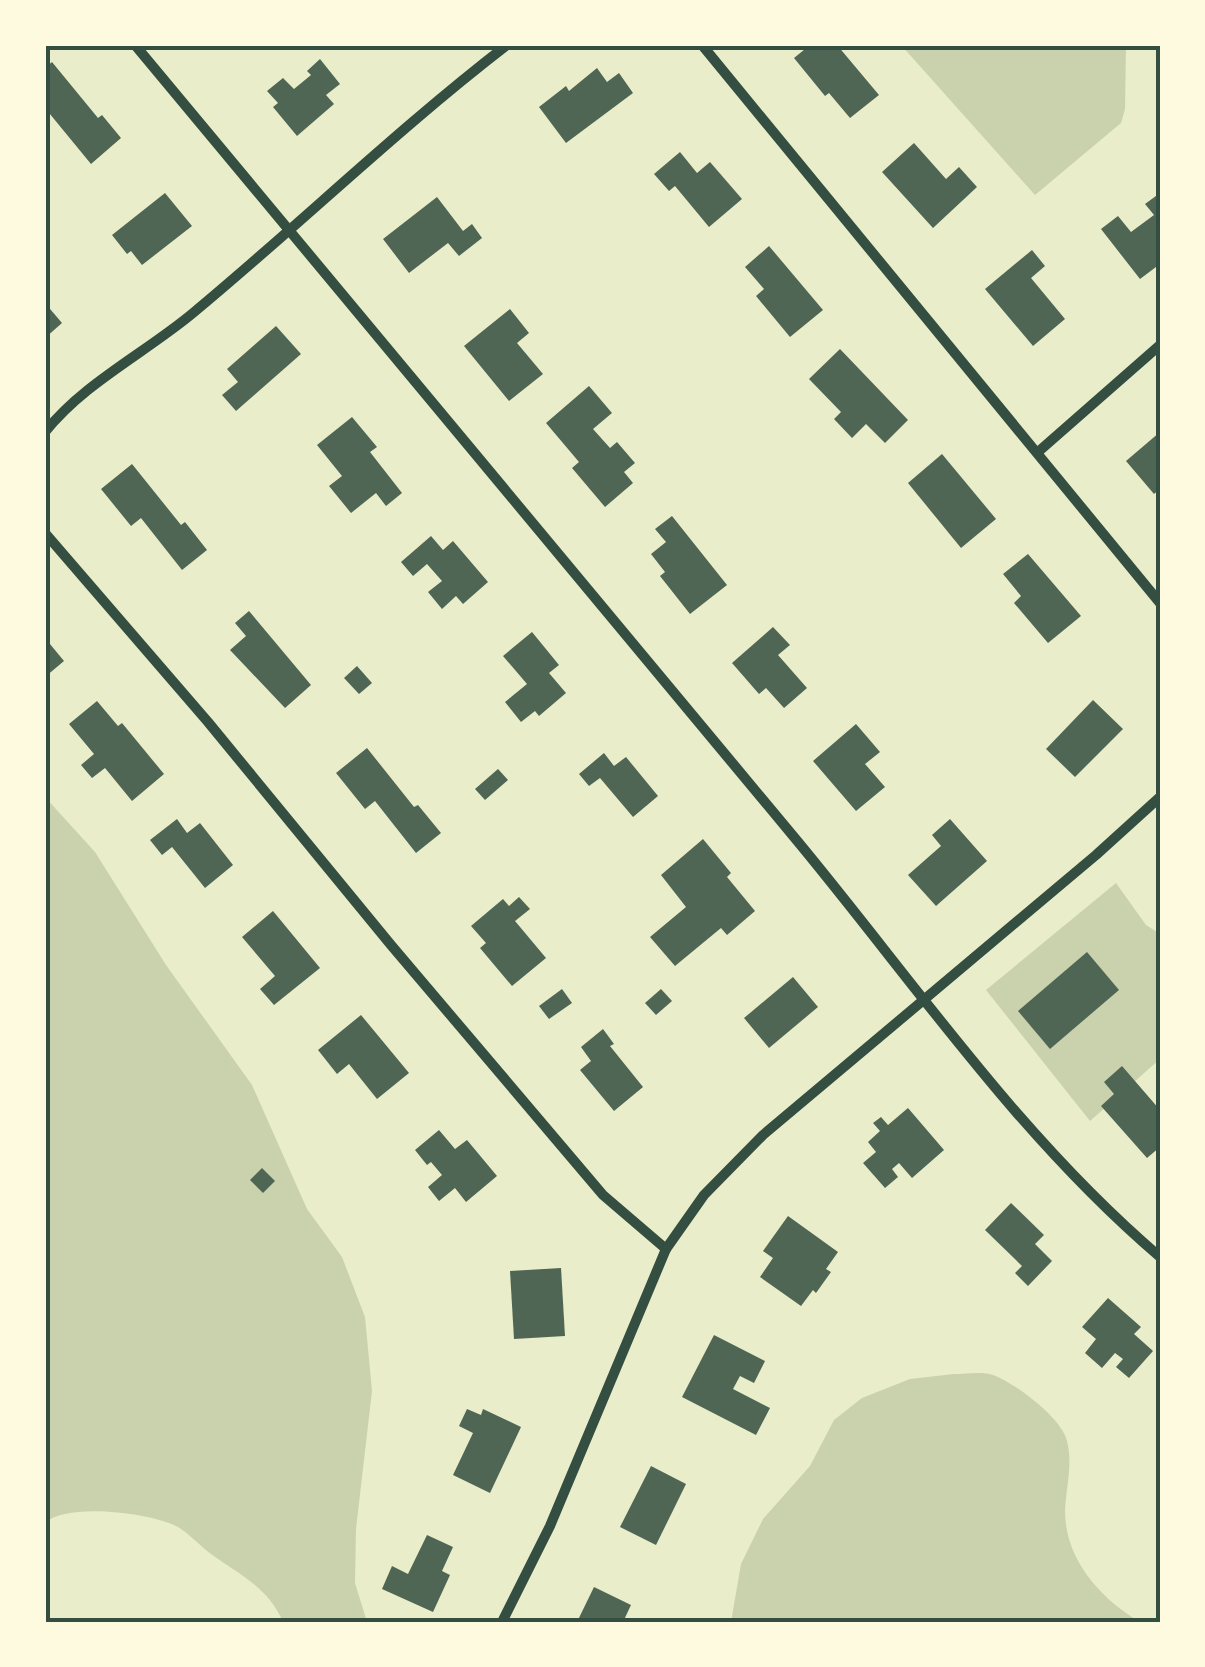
<svg xmlns="http://www.w3.org/2000/svg" width="1205" height="1667" font-family="Bitter,serif">
<rect width="100%" height="100%" fill="#e9edc9"/>
<g fill="#cad2ad">
<path d="M901,45h225l-1,64 -4,14 -86,72z"/>
<path d="M45,797l50,55 71,113 86,120 55,124 35,48 23,60 7,74 -16,138 -1,54 12,39h-84c-15,-35 -43,-47 -72,-68 -12,-9 -24,-23 -37,-29 -26,-12 -107,-23 -129,-2z"/>
<path d="M1116,883l30,42 14,9v125l-70,62 -104,-131z"/>
<path d="M954,1374c12,0 28,-3 39,1 22,8 69,43 74,66 6,24 -1,46 -2,70 0,49 36,88 75,111h-409l10,-58 22,-45 47,-53 24,-46 28,-22 48,-19z"/>
</g>
<g fill="#4f6655">
<path d="M810,45h27l42,50 -29,23 -21,-25 -4,3 -31,-38z"/>
<path d="M320,59l20,25 -14,11 8,9 -37,32 -24,-29 5,-4 -11,-12 16,-13 11,11 17,-14 -4,-4z"/>
<path d="M52,62l46,56 4,-3 19,23 -30,26 -46,-56v-40z"/>
<path d="M597,68l10,14 12,-9 14,20 -67,50 -27,-36 27,-21 3,5z"/>
<path d="M914,143l32,36 13,-12 18,20 -44,41 -51,-56z"/>
<path d="M680,152l17,21 13,-11 32,37 -33,28 -34,-41 -6,5 -15,-17z"/>
<path d="M165,193l27,33 -50,39 -11,-14 -4,3 -15,-19z"/>
<path d="M1160,193v71l-20,15 -39,-50 17,-13 13,16 23,-17 -9,-11z"/>
<path d="M437,197l26,34 9,-7 10,14 -23,18 -11,-13 -39,30 -26,-34z"/>
<path d="M769,246l54,64 -33,27 -34,-41 8,-7 -19,-22z"/>
<path d="M1032,250l13,16 -14,12 34,41 -32,27 -48,-57z"/>
<path d="M45,303l17,20 -17,15z"/>
<path d="M510,309l19,24 -12,10 26,31 -34,27 -45,-55z"/>
<path d="M276,326l25,28 -65,57 -14,-16 16,-13 -11,-13z"/>
<path d="M840,349l68,71 -23,23 -19,-19 -14,14 -18,-19 7,-7 -32,-33z"/>
<path d="M589,386l23,27 -19,16 17,19 7,-6 18,21 -11,9 9,11 -28,24 -33,-39 7,-6 -33,-39z"/>
<path d="M352,417l25,30 -7,5 32,41 -16,13 -10,-13 -25,20 -22,-27 13,-10 -25,-31z"/>
<path d="M1160,432v57l-6,5 -28,-33z"/>
<path d="M942,454l54,65 -35,29 -53,-65z"/>
<path d="M132,464l49,61 4,-3 22,28 -25,20 -41,-52 -10,8 -30,-37z"/>
<path d="M672,516l55,69 -37,29 -30,-38 5,-4 -14,-18 15,-12 -11,-13z"/>
<path d="M431,536l12,14 10,-9 35,41 -25,22 -7,-8 -14,13 -14,-17 14,-11 -15,-17 -14,12 -12,-14z"/>
<path d="M1028,554l53,62 -33,27 -34,-40 7,-7 -18,-22z"/>
<path d="M249,611l62,74 -26,23 -55,-58 16,-14 -11,-13z"/>
<path d="M773,627l17,18 -12,10 29,33 -23,20 -18,-20 -7,6 -27,-31z"/>
<path d="M532,632l27,33 -10,8 17,20 -27,23 -4,-5 -14,11 -16,-20 22,-18 -24,-28z"/>
<path d="M45,638l19,23 -19,16z"/>
<path d="M357,666l15,17 -13,11 -15,-16z"/>
<path d="M1093,700l30,29 -48,48 -29,-28z"/>
<path d="M97,701l21,25 4,-3 42,51 -32,27 -27,-33 -13,10 -11,-13 13,-11 -25,-30z"/>
<path d="M856,724l24,28 -15,12 20,23 -29,24 -43,-50z"/>
<path d="M367,748l47,59 4,-2 23,28 -25,20 -41,-52 -10,8 -29,-36z"/>
<path d="M604,753l10,13 12,-9 32,39 -25,21 -33,-39 -11,8 -10,-12z"/>
<path d="M498,769l10,11 -23,20 -10,-11z"/>
<path d="M177,819l10,14 13,-10 33,42 -28,23 -33,-41 -10,8 -12,-15z"/>
<path d="M950,819l37,42 -51,45 -28,-31 33,-29 -9,-11z"/>
<path d="M703,839l28,34 -4,4 28,34 -28,24 -6,-7 -46,38 -25,-29 36,-30 -25,-32z"/>
<path d="M519,897l11,12 -15,12 31,37 -34,28 -32,-38 6,-5 -15,-17 32,-27 6,7z"/>
<path d="M273,911l47,57 -46,37 -14,-16 15,-13 -33,-39z"/>
<path d="M1087,952l32,38 -69,59 -32,-38z"/>
<path d="M793,977l25,30 -49,41 -25,-30z"/>
<path d="M562,989l10,14 -23,16 -10,-13z"/>
<path d="M661,989l11,12 -16,14 -11,-12z"/>
<path d="M361,1015l48,58 -32,26 -28,-35 -12,10 -19,-24z"/>
<path d="M603,1029l11,15 -4,2 33,41 -29,24 -34,-41 11,-9 -10,-14z"/>
<path d="M1122,1066l38,44v37l-13,11 -46,-52 13,-12 -10,-12z"/>
<path d="M908,1108l36,42 -32,28 -13,-15 -7,6 6,8 -13,11 -22,-25 13,-11 -8,-10 12,-11 -7,-8 8,-6 7,8z"/>
<path d="M439,1130l16,19 12,-9 30,36 -31,26 -11,-14 -16,13 -11,-14 14,-12 -11,-13 -4,3 -12,-15z"/>
<path d="M262,1168l13,13 -12,12 -13,-13z"/>
<path d="M1011,1203l33,32 -9,9 17,17 -24,25 -13,-13 7,-7 -37,-36z"/>
<path d="M788,1216l50,36 -12,17 5,3 -15,21 -3,-3 -12,16 -41,-29 13,-19 -10,-7z"/>
<path d="M561,1268l4,68 -51,3 -4,-68z"/>
<path d="M1108,1298l33,29 -7,7 19,17 -24,27 -13,-11 7,-8 -8,-6 -13,15 -17,-15 11,-14 -14,-12z"/>
<path d="M714,1335l51,26 -11,22 -14,-7 -7,13 37,19 -14,27 -74,-38z"/>
<path d="M467,1409l14,6 2,-6 38,18 -31,66 -37,-18 20,-42 -14,-7z"/>
<path d="M651,1466l35,18 -30,61 -36,-18z"/>
<path d="M427,1535l26,12 -11,24 8,4 -17,37 -51,-23 10,-23 16,8z"/>
<path d="M594,1587l37,18 -8,17h-46z"/>
</g>
<g fill="none" stroke-linecap="round" stroke-linejoin="round">
<g stroke="#344e41" stroke-width="10">
<path d="M135,45c219,264 439,528 659,792 119,143 223,298 366,420"/>
<path d="M702,45l458,558"/>
<path d="M45,432c39,-49 100,-79 148,-119 106,-88 205,-184 314,-268"/>
<path d="M1038,452l122,-107"/>
<path d="M45,533l163,189 183,223 212,250 63,54 38,-54 59,-60 333,-280 64,-58"/>
<path d="M502,1622l48,-96 116,-277"/>
</g>
</g>
<rect width="1205" height="1667" fill="none" stroke="#fefae0" stroke-width="95"/>
<rect x="48" y="48" width="1110" height="1572" fill="none" stroke="#344e41" stroke-width="4"/>
</svg>
